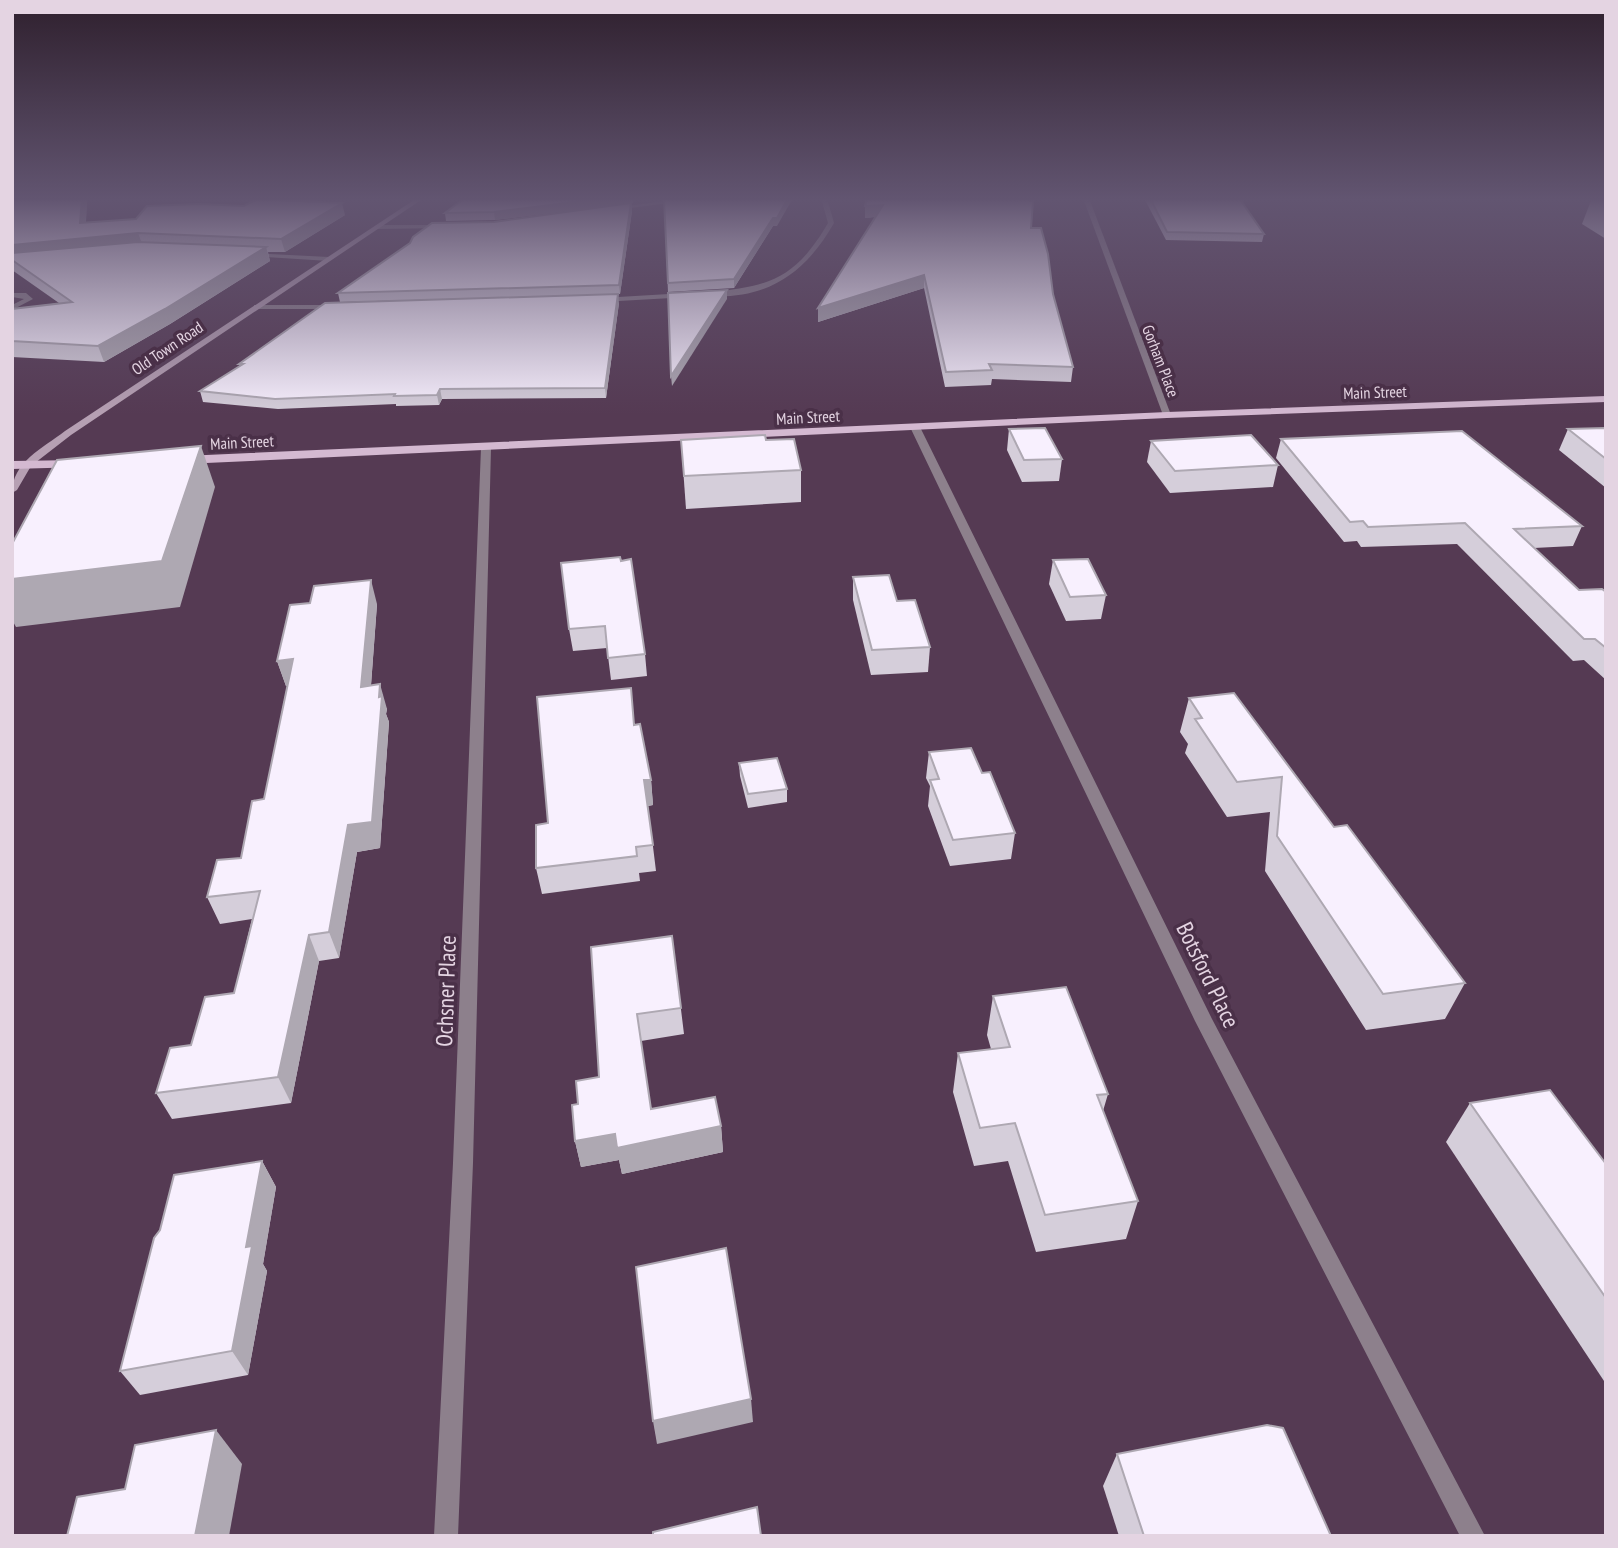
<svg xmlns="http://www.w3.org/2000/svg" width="1618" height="1548" font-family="'PT Sans Narrow',sans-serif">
<rect width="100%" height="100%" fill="#553a53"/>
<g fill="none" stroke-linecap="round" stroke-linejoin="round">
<g fill="#8d808c" fill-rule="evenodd">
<path d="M687,198h20l-92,12 -3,-2z"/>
<path d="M821,198h6l7,25c-29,51 -67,77 -128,73l3,-4c61,-5 87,-14 119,-69z"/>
<path d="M1083,198h6l82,217 -1,2 -7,-2z"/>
<path d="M442,225l2,3 -67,1 -3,-2 3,-2z"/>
<path d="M250,253l79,4 3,2 -3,2 -81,-5z"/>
<path d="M12,293h14l7,6 -21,11v-5l12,-6 -12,-2z"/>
<path d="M686,293l3,4 -88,5 -4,-2 4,-2z"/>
<path d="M254,305h82l4,2 -4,2h-82z"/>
<path d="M915,424l5,3 292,592 273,517h-25l-265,-515 -285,-594z"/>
<path d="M486,445l5,3 -18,715 -15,373h-24l19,-373 28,-715z"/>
</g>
<path fill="#b6a0b3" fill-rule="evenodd" d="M417,198h7l-353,237 -40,31 -14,24 -5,3c0,-31 31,-45 53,-62z"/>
<g fill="#d4b9d1" fill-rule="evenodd">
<path d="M1606,396v6l-439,16 -983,46 -6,-4 6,-4 983,-44z"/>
<path d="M79,460l6,4 -2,3 -71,2v-8z"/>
</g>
</g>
<g fill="#d5ceda">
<path d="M12,198h75l-1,24 259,-7 -60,37h-17l2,9 -100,63 -66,38 -92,-5v-48l47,-6 -47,-33z"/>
<path d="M1144,198h100l-1,6 21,30 -2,8 -96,-2z"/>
<path d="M1592,198h14v41l-24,-15z"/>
<path d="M664,199l113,27h-4l-39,62 -66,4z"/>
<path d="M631,203l1,8 -12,83 -280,8 -2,-9 156,-71z"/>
<path d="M633,203l-138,17 -49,1 -1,-8z"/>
<path d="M865,206l166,22 22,66 20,73 -2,15 -79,-3 -1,6 -46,2 -21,-99 -106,34v-14l57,-91 -10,1z"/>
<path d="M619,303l-13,95 -164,1 -3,6 -43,1v-2l-118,5 -75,-7 -3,-11 40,-25 -1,-2z"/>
<path d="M1606,428v60l-47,-38 9,-21z"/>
<path d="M1009,429l53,30 -3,22 -37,1 -15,-32z"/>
<path d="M1281,439l301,87 -9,20 -39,2 45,42 27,2v88l-22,-20 -11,1 -116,-117 -96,3 -4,-6 -13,1 -68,-84z"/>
<path d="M681,440l120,30v32l-115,7z"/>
<path d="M1151,441l127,24 -5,22 -103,6 -23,-31z"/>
<path d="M1053,560l53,35 -5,24 -35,2 -17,-37z"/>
<path d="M621,561l24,93 2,22 -36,4 -4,-32 -34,3 -4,-22z"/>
<path d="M853,577l44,24 33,46 -2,25 -57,3 -18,-75z"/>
<path d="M377,604l-6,81 16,24 -1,5 3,8 -9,126 -23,4 -18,106 -20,3 -28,142 -119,16 -16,-26 35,-48 43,-52 18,-74 -32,5 -13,-27 34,-39 23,-59 23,-113h-1l-9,-25z"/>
<path d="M1234,693l100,134 131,156 -20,36 -79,11 -101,-159 5,-59 -43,5 -42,-64 3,-9 -8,-12 9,-34z"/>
<path d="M635,725l16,55 2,25 -5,1 8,65 -17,2 1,8 -98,13 -6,-26 12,-45z"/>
<path d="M929,752l53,21 33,60 -4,26 -61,7 -22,-60 2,-20 -4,-8z"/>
<path d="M739,763l48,26v13l-39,6 -8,-32z"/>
<path d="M672,936l12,98 -43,7 10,68 70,17 2,26 -101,22 -3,-14 -38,7 -6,-26 3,-37 21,-27z"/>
<path d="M993,996l115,98 -5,17 35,90 -12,38 -90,13 -28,-91 -34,5 -21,-74 5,-39 33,-4 -4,-14z"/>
<path d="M1470,1103l136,61v220l-160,-242z"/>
<path d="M262,1161l14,26 -13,77 4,7 -19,104 -108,20 -20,-24z"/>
<path d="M1117,1454l214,82h-212l-16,-50z"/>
</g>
<g fill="#aea8b2">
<path d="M82,198h5l-2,38 -5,-13z"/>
<path d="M607,198h27l-1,5 -138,17 -1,-8z"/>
<path d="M788,198h5l-16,28h-4l-39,62v-9l39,-61z"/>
<path d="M342,203l3,12 -60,37 -4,-13z"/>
<path d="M631,203l1,8 -12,83 -1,-9z"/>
<path d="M883,205l-1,11 -17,2v-12z"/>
<path d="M138,233l5,13 -131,13v-14z"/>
<path d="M266,247l4,14 -100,63 -66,38 -6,-16z"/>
<path d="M924,275v13l-106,34v-14z"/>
<path d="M727,290v9l-55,87 -1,-10z"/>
<path d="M618,294l1,9 -13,95 -1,-10z"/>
<path d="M440,389l2,10 -3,6 -2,-10z"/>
<path d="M201,446l14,41 -35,120 -164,20 -4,-7v-41z"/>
<path d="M371,580l6,24 -8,108 -8,-25z"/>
<path d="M293,659l8,25 -15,2 -9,-25z"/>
<path d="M380,684l7,25 -1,5 3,8 -9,126 -23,4 -18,106 -10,-26 19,-107 31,-128z"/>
<path d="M644,780h7l2,25 -6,1z"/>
<path d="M309,935l10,26 -28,142 -13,-26z"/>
<path d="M721,1126l2,26 -101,22 -3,-14 -38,7 -6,-26 40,-7z"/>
<path d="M262,1161l14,26 -13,77 4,7 -19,104 -16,-24 14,-104z"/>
<path d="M751,1399l2,23 -96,22 -4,-23z"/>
<path d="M216,1430l26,34 -13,72h-34z"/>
</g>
<g fill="#f8f0fe" stroke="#aea8b2" stroke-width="2">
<path d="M12,198h70l-2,25 56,-4 11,-13 52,-2 45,2 13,-7 85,4 -61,36 -143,-6 -126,12z"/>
<path d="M465,198h142l-113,14 -49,1z"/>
<path d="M668,198h120l-11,20h-4l-39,61 -66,4 -4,-84z"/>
<path d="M867,198h163v3h3l-2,27h10l7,26 5,40 20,73 -84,-3 3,6 -46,2 -22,-97 -106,33 65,-103 -18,1z"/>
<path d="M1150,198h89l25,36 -97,-2z"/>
<path d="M631,203l-12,82 -281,8 72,-50 3,-6 19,-14 62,-1z"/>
<path d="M138,242l128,5 -101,62 -67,37 -86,-5v-32l60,-7 -60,-42v-7z"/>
<path d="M727,290l-56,86 -3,-83z"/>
<path d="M618,294l-13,94 -165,1 -3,6 -43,1 1,-2 -120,5 -75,-8 43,-27h-4l86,-61z"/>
<path d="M1045,428l17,31 -38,1 -15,-31z"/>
<path d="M1606,428v31l-38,-30z"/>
<path d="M1462,431l120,95 -68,3 65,61 23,-1 4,3v56l-11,-9h-11l-119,-116 -97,4 -5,-6 -13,1 -69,-83z"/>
<path d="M765,435l1,5 28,-1 7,31 -117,6 -3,-36z"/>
<path d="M1251,435l27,30 -103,6 -24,-30z"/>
<path d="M201,446l-39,115 -150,18v-35l45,-84z"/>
<path d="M620,557l1,4 10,-2 14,95 -37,4 -3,-32 -36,3 -8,-66z"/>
<path d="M1088,559l18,36 -36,2 -17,-37z"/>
<path d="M889,575l8,26 18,-1 15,47 -58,3 -19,-73z"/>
<path d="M371,580l-10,107 19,-3 -1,13 3,-1 -10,126 -24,3 -19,107 -20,3 -31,142 -122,16 14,-45 21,-3 14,-48 29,-4 26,-102 -53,6 10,-37 24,-2 11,-57 12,-2 29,-140 -16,2 13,-56 20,-2 4,-17z"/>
<path d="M631,688l3,37 6,-1 11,56h-7l9,65 -17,2 1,9 -101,12v-43l12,-2 -11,-126z"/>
<path d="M1234,693l100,134 13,-2 118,158 -82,11 -106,-158 5,-59 -45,5 -42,-63 7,-1 -13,-20z"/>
<path d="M971,748l11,25 8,-1 25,61 -62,7 -23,-60 9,-1 -10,-27z"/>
<path d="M777,758l10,31 -39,5 -9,-31z"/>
<path d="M672,936l9,72 -44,6 14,95 64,-12 6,29 -104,22 -2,-14 -40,7 -3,-36 6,-1 -2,-23 23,-4 -8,-130z"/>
<path d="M1066,987l42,107 -11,1 41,106 -93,14 -30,-92 -35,5 -22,-75 52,-6 -17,-51z"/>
<path d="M1550,1090l56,74v134l-136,-195z"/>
<path d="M262,1161l-16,86 6,-1 -20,105 -112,20 34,-133 6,-8 14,-55z"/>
<path d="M726,1248l25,151 -98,22 -17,-154z"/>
<path d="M1267,1425l16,3 48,108h-187l-27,-82z"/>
<path d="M216,1430l-21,106h-128l10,-39 48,-8 10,-44z"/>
<path d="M757,1507l4,29h-108v-4z"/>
</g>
<linearGradient id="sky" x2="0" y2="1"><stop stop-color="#2f202e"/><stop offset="0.48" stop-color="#625571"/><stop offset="1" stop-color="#625571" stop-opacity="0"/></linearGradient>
<rect width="1618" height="415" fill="url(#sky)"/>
<g text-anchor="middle" stroke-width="7" stroke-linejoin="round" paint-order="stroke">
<g font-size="16" fill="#e4d4e2" stroke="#4a3048">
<text transform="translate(167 348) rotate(-34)" y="6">Old Town Road</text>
<text transform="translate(1161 361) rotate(69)" y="6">Gorham Place</text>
<text transform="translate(1375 392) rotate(-2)" y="6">Main Street</text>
<text transform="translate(808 417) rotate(-3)" y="6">Main Street</text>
<text transform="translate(242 442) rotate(-3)" y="6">Main Street</text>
</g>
<g font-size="23" fill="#e4d4e2" stroke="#4a3048">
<text transform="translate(1208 975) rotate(64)" y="8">Botsford Place</text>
<text transform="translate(446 991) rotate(-88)" y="8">Ochsner Place</text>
</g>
</g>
<rect width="1618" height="1548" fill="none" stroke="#e4d4e2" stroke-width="28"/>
</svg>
